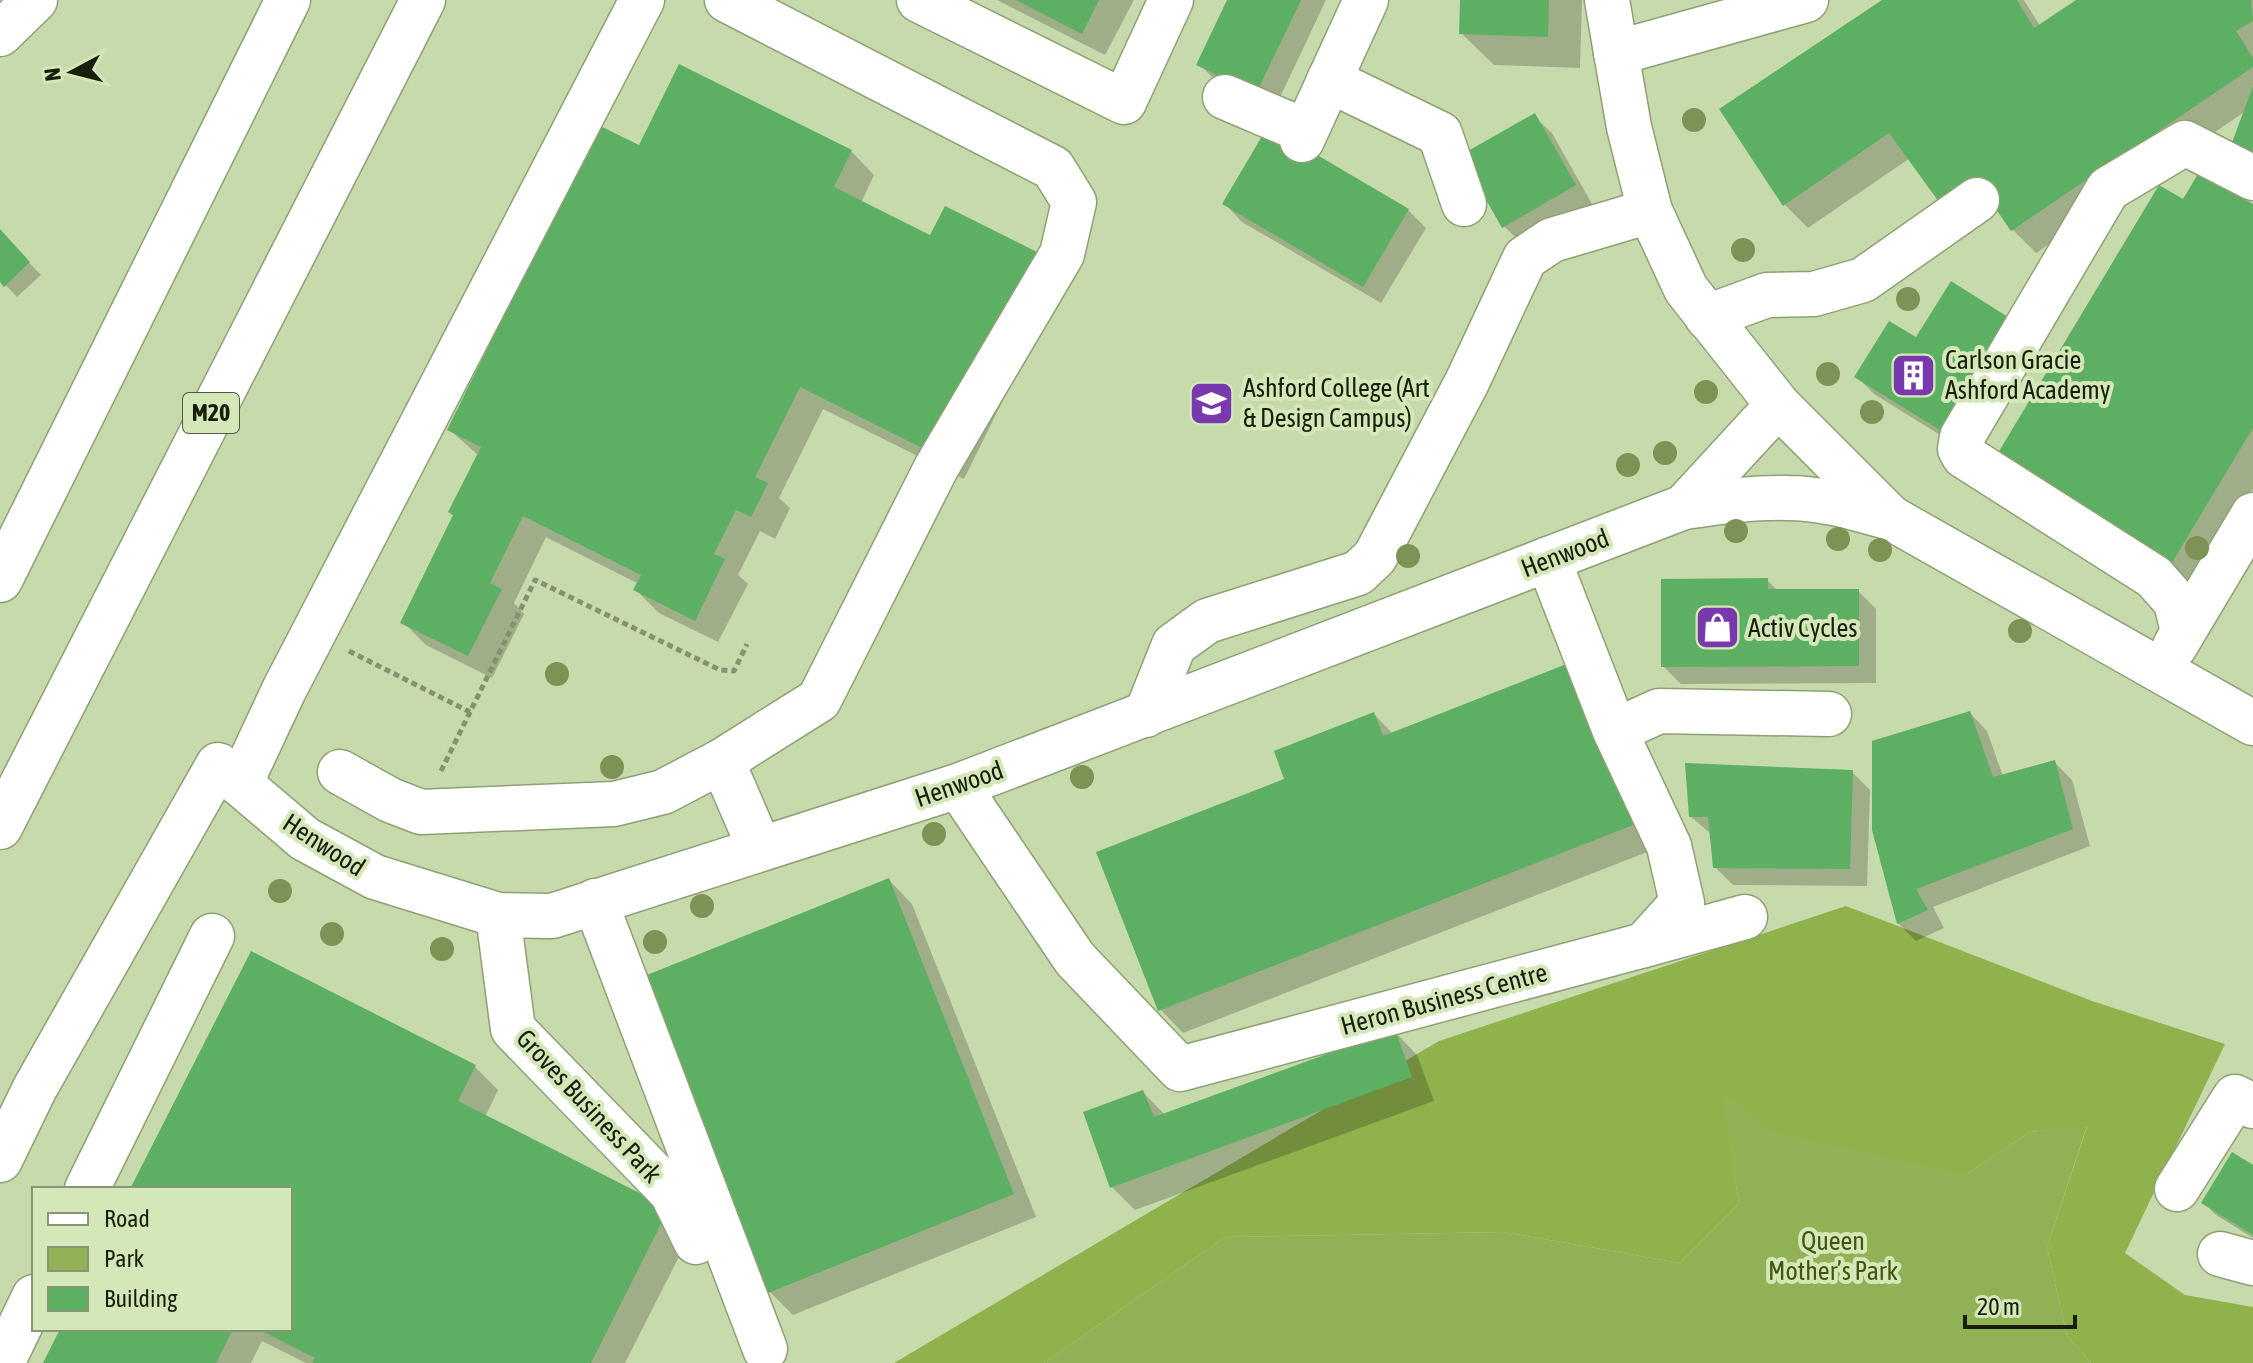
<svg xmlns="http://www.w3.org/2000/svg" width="2253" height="1363" font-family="'Asap Condensed',sans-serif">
<rect width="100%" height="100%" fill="#c7daac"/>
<path fill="#91b254" d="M1721,1092l244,83 65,-43 57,-6 -40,121 20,89 24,27h-1047l181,-126 279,-5 176,31 59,-59z"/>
<path fill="#8fb24c" d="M1846,906l246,95 133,43 -100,209 60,42 68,12v56h-162l-24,-27 -20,-89 40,-120 -57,5 -65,43 -193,-43 -50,-40 17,112 -59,59 -176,-31 -279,5 -181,126h-150l545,-322z"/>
<g fill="#0003">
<path d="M997,0h137l-29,55z"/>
<path d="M1230,0h96l-52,110 -57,-28 -18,-18z"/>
<path d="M1462,0h120l-2,68 -86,-3 -33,-32z"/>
<path d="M1886,0h138l16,26 39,-26h174v166l-7,-55 -210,142 -23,-23 -20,-29 -83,-43 -102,70 -23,-23z"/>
<path d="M1534,116l18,17 40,71 -70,40 -18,-18z"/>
<path d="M640,147l211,4 23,24 -13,28 70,35 132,41 -99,200 -141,-70 -44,89 11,10 -15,31 -15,-8 -22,44 10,9 -30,58 -59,-29 -23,-23 3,-6 -93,-47 -32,66 10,11 -32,64 -66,-33 -23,-23 52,-106 24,-60 -29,-26z"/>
<path d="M2183,202l70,5v282l-58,97 -174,-105z"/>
<path d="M1225,204l183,6 18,18 -45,75 -139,-81z"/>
<path d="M0,232l41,43 -24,22 -17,-18z"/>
<path d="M2007,319l-49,127 -84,-52 -17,-17 67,-32z"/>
<path d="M1767,580l11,11h80l18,18v74l-195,1 -18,-18z"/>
<path d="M1569,665l86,184 -472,184 -23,-24 127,-229 87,-66 19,20z"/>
<path d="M1970,713l17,18 16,45 51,-14 18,18 18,66 -157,61 11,21 -28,13 -18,-18z"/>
<path d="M1852,772l18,18 -3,96 -134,-1 -18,-18 -4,-33 -21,-18z"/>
<path d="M889,880l23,24 124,313 -243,98 -23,-23z"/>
<path d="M252,953l223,114 23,23 -13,27 206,116 -66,130h-319l-44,-22 -11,22h-204l15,-34h228v-140h-157z"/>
<path d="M1394,1031l23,24 17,46 -299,109 -23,-23 31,-95 22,23z"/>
<path d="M2253,1167v71l-37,-23 -12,-12z"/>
</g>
<g fill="#5daf63">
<path d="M1016,0h83l-17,34z"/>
<path d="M1227,0h74l-45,94 -60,-29z"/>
<path d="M1460,0h89l-1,37 -89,-3z"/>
<path d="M1882,0h135l17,28 42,-28h175l2,21 -17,10 17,27v9l-242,164 -38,-55 -34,26 -50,-69 -106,73 -64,-97z"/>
<path d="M679,64l173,86 -18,37 96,48 15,-29 96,48 -101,203 -140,-70 -45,90 13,6 -17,34 -15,-7 -22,44 11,5 -30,62 -62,-31 8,-15 -118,-59 -33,67 12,6 -34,67 -68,-33 53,-108 -5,-3 33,-65 -34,-17 151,-305 41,20z"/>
<path d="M2253,86v70l-23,-8z"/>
<path d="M1535,113l41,72 -74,43 -41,-73z"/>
<path d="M1268,126l141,83 -46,78 -141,-83z"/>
<path d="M2199,172l54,32v224l-82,136 -176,-106 164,-273 24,14z"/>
<path d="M0,229l30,33 -26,25 -4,-5z"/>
<path d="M1951,281l57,36 -68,113 -86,-53 35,-56 27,16z"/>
<path d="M1768,578v11h91v77l-198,1v-88z"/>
<path d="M1569,663l64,162 -475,186 -62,-159 188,-73 -10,-28 100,-39 9,24z"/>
<path d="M1970,711l23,66 62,-17 18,69 -157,60 12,21 -31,14 -25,-94v-89z"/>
<path d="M1685,763l168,7 -3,99 -137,-1 -5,-51h-19z"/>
<path d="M889,878l125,316 -246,99 -126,-316z"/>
<path d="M251,951l225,114 -18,36 211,107 -78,155h-279l3,-5 -57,-29h32v-140h-160z"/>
<path d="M1395,1029l17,48 -302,111 -27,-76 60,-22 11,27z"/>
<path d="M2232,1152l21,13v70l-52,-32z"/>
<path d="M60,1329h173l-17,34h-173z"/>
</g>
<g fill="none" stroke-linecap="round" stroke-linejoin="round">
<defs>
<g id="minor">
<path d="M919,0l205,102 47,-102"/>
<path d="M1607,0l22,127 21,84 36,78 92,116 113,113 362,205"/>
<path d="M0,34l35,-34"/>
<path d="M1616,53l190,-53"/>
<path d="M1329,80l111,54 24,70"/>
<path d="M1225,97l80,34"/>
<path d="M1302,140l64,-140"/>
<path d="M1707,317l60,-22 47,-1 49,-14 114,-80"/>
<path d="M1684,507l94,-102"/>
<path d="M2183,632l-7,-30 -22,-25 -190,-121 -4,-7 2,-12 146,-248 77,-46 68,35"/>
<path d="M2175,646l78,-131"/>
<path d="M1146,715l28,-70 33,-24 151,-48 17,-16 92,-175 58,-124 27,-18 98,-29"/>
<path d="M1615,731l44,-20 170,3"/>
<path d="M722,761l38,88"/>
<path d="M340,772l50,28 31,12 193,-8 49,-12 59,-31 97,-61 117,-232 126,-214 12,-52 -21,-34 -326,-168"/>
<path d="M240,784l44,-94 358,-690"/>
<path d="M958,786l117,173 105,110 464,-124 38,-42 -13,-57 -54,-115 -67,-172"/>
<path d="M595,901l170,448"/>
<path d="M498,915l15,114 159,164 24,49"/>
<path d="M1644,945l101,-28"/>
<path d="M0,1160l35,-72 183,-323 87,74 70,38 123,38 54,1 406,-130 726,-279c34,-5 70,-10 104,-9 35,0 70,11 103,20"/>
<path d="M87,1189l125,-253"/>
<path d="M2177,1189l58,-92 18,9"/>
<path d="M2220,1254l33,9"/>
<path d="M2,1363l32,-66"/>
</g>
<g id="highway">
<path d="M0,580l288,-580"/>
<path d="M0,827l423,-827"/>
</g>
</defs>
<use href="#minor" stroke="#8fa075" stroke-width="47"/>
<use href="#highway" stroke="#8fa075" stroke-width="47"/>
<g stroke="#84926f" stroke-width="5" stroke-dasharray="6 4" stroke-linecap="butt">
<path d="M349,651l121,61"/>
<path d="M441,771l94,-191 185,90 14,1 13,-27"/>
</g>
<use href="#minor" stroke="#fff" stroke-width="44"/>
<use href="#highway" stroke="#fff" stroke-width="44"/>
</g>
<g fill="#7d9255">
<circle cx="1694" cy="120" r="12"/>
<circle cx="1743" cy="250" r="12"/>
<circle cx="1908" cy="299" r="12"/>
<circle cx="1828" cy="374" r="12"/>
<circle cx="1706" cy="392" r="12"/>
<circle cx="1872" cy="412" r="12"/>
<circle cx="1665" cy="453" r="12"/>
<circle cx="1628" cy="465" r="12"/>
<circle cx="1736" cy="531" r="12"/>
<circle cx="1838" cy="539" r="12"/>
<circle cx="2197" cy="548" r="12"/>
<circle cx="1880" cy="550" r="12"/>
<circle cx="1408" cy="556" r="12"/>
<circle cx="2020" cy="631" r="12"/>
<circle cx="557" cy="674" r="12"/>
<circle cx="612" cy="767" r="12"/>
<circle cx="1082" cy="777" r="12"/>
<circle cx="934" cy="834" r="12"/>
<circle cx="280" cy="891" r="12"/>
<circle cx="702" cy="906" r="12"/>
<circle cx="332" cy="934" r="12"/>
<circle cx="655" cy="942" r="12"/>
<circle cx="442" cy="949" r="12"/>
</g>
<defs>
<symbol id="building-square" viewBox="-11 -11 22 22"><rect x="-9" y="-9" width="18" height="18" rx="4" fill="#7839ae" stroke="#d4e7b8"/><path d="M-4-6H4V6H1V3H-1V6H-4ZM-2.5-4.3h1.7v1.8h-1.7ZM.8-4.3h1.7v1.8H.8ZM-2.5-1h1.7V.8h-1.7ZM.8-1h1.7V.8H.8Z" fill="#fff"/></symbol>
<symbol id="university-square" viewBox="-11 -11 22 22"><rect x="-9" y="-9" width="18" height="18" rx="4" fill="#7839ae" stroke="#d4e7b8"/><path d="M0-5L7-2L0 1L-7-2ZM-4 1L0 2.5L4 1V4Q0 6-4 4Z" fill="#fff"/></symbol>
<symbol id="shop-square" viewBox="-11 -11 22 22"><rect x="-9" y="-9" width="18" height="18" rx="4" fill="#7839ae" stroke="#d4e7b8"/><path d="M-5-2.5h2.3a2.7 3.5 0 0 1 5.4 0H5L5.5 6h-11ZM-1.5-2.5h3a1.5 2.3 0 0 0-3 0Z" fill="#fff"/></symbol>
</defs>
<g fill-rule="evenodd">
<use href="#building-square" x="1888" y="350" width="51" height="51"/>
<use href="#university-square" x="1186" y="378" width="51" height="51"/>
<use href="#shop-square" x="1692" y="602" width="51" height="51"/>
</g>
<g text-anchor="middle" stroke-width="8" stroke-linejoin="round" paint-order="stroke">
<rect fill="#d4e7b8" stroke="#505a40" stroke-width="2" x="183" y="393" width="56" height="40" rx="6"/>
<g font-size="24" font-weight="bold" fill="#171e0c">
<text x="211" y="421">M20</text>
</g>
<g font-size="26" fill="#171e0c" stroke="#d4e7b8" text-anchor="start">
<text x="1945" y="369">Carlson Gracie<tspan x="1945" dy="30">Ashford Academy</tspan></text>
<text x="1243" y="397">Ashford College (Art<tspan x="1243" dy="30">&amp; Design Campus)</tspan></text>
<text x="1748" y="637">Activ Cycles</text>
</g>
<g font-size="26" fill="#171e0c" stroke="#d4e7b8">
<text transform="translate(1565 553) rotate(-21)" y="9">Henwood</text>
<text transform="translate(959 784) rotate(-19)" y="9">Henwood</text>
<text transform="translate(324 845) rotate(33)" y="9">Henwood</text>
<text transform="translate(1444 999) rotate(-15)" y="9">Heron Business Centre</text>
<text transform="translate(589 1106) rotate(47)" y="9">Groves Business Park</text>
</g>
<g font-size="26" fill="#41570d" stroke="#d4e7b8">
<text x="1833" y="1250">Queen<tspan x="1833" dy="30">Mother’s Park</tspan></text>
</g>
</g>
<rect x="32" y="1187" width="260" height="144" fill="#d4e7b8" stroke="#889773" stroke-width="2"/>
<rect x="48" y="1213" width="40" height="12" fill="#ffffff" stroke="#889773" stroke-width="2"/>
<text x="104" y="1227" font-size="24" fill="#171e0c">Road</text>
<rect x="48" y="1247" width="40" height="24" fill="#91b254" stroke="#889773" stroke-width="2"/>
<text x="104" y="1267" font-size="24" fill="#171e0c">Park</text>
<rect x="48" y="1287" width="40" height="24" fill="#5daf63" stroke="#889773" stroke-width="2"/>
<text x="104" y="1307" font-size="24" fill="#171e0c">Building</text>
<g transform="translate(72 72) rotate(263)" stroke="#d4e7b8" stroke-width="6" paint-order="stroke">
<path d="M0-6L14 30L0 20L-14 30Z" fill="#171e0c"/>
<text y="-12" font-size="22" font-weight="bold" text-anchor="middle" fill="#171e0c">N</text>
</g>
<path d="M1965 1315v12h110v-12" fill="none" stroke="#171e0c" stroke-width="4"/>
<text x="1977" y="1315" font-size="24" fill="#171e0c" stroke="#d4e7b8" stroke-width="6" paint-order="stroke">20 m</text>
</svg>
